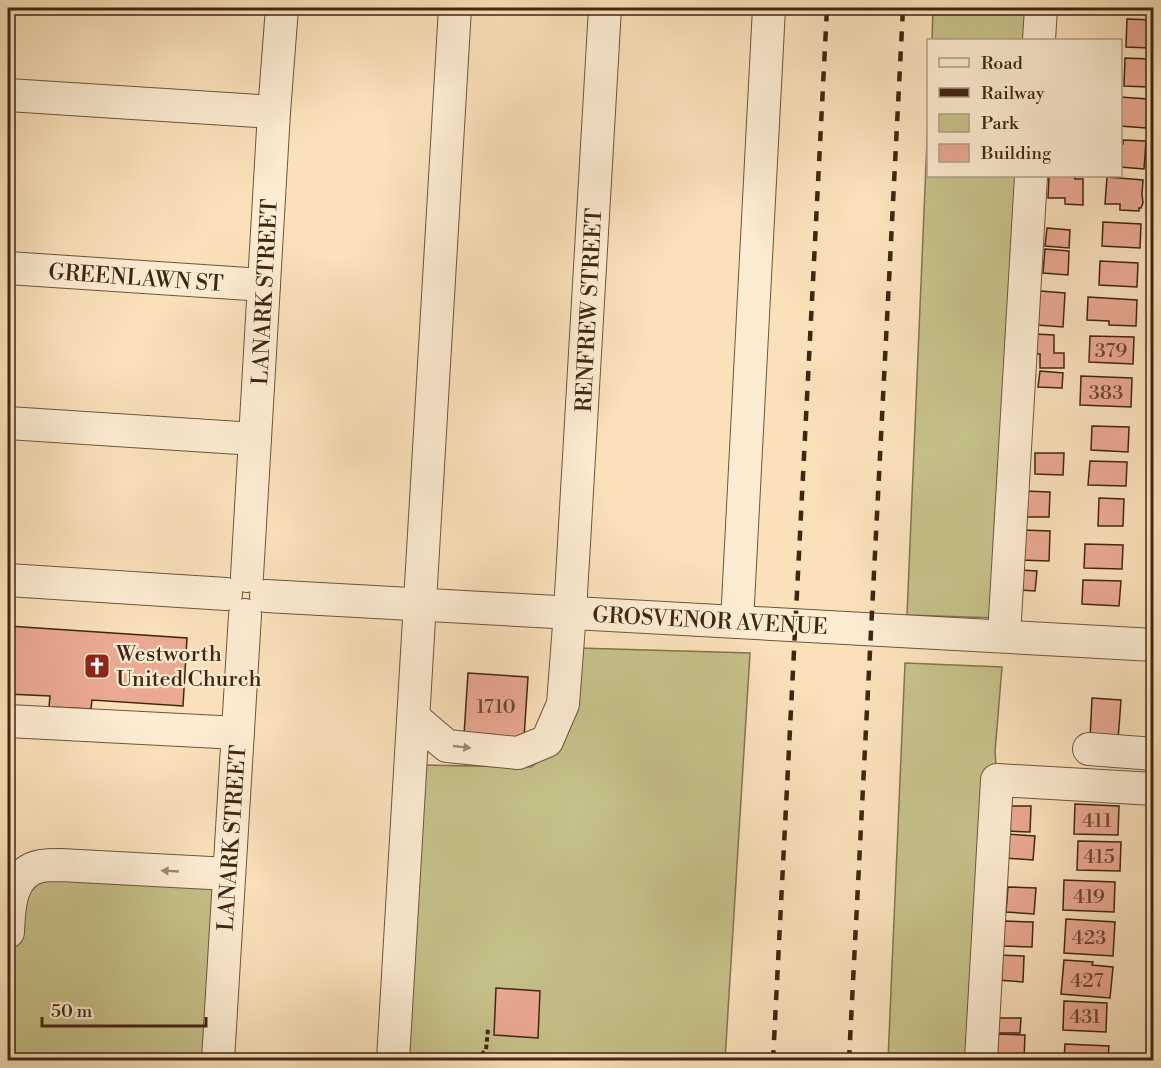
<svg xmlns="http://www.w3.org/2000/svg" width="1161" height="1068" font-family="'Libre Bodoni',serif">
<rect width="100%" height="100%" fill="#fae1ba"/>
<filter id="stains"><feTurbulence type="fractalNoise" baseFrequency=".00333" numOctaves="4"/><feColorMatrix values="0 0 0 0 .2 0 0 0 0 .09 0 0 0 0 .02 0 0 0 .5 -.17"/></filter>
<radialGradient id="worn" r=".72"><stop offset=".6" stop-color="#630" stop-opacity="0"/><stop offset="1" stop-color="#630" stop-opacity=".3"/></radialGradient>
<g fill="#c6c18a" stroke="#83744e" stroke-width="1.5">
<path d="M933,8h97l-1,32h-97z"/>
<path d="M928,117v59h93l-24,442 -90,-3z"/>
<path d="M578,648l172,5 -25,407h-325l19,-295 112,2 26,-18z"/>
<path d="M905,663l97,4 -7,85 2,28 -16,280h-93z"/>
<path d="M229,874l-11,186h-210v-128l15,-57z"/>
</g>
<g fill="#eba991" stroke="#402612" stroke-width="1.5">
<path d="M1127,8h26v6l-26,-2z"/>
<path d="M1127,19l25,1 -2,28 -24,-1z"/>
<path d="M1125,58l25,1 -2,28 -24,-1z"/>
<path d="M1120,97l28,2 -2,29 -26,-2z"/>
<path d="M1123,140l23,1 -2,28 -24,-2v-24l3,1z"/>
<path d="M1049,176h26v3h8v26l-18,-1v-6h-17z"/>
<path d="M1107,177l36,3 -1,14 1,9 -2,5h-2v3l-19,-1v-6h-15z"/>
<path d="M1103,222l38,2 -1,24 -38,-2z"/>
<path d="M1047,228l23,2 -1,18 -24,-2z"/>
<path d="M1045,249l24,2 -1,24 -25,-2z"/>
<path d="M1100,261l38,2 -1,24 -38,-2z"/>
<path d="M1040,291l25,2 -2,34 -25,-2z"/>
<path d="M1088,297l49,3 -1,26 -27,-1v-4l-22,-1z"/>
<path d="M1034,334l20,1v18h10v15h-24v-14h-6z"/>
<path d="M1090,336l44,1 -1,27 -44,-2z"/>
<path d="M1040,371l23,2 -1,15 -24,-1z"/>
<path d="M1081,376l51,2 -1,29 -51,-2z"/>
<path d="M1092,426l37,1 -1,25 -37,-2z"/>
<path d="M1035,453h29l-1,22 -28,-1z"/>
<path d="M1090,461l37,1 -1,24 -38,-1z"/>
<path d="M1024,491l26,1 -1,25h-26z"/>
<path d="M1099,498l25,1 -1,27h-25z"/>
<path d="M1022,530l28,1 -1,30 -29,-1z"/>
<path d="M1085,544l38,1 -1,24 -38,-1z"/>
<path d="M1021,570l16,1 -2,20 -15,-1z"/>
<path d="M1083,580l38,1 -2,25 -37,-2z"/>
<path d="M8,626l179,12 -4,68 -91,-6 -1,9 -42,-2 1,-11 -42,-2z"/>
<path d="M468,673l60,4 -4,61 -60,-3z"/>
<path d="M1092,698l29,2 -3,40 -28,-1z"/>
<path d="M1075,804l44,2 -1,29 -44,-1z"/>
<path d="M1007,806h24l-1,26 -24,-1z"/>
<path d="M1007,834l28,2 -2,24 -28,-2z"/>
<path d="M1078,841l43,1 -1,29 -43,-1z"/>
<path d="M1064,880l51,2 -1,30 -51,-2z"/>
<path d="M1008,887l28,1 -2,26 -28,-2z"/>
<path d="M1066,919l49,3 -2,34 -49,-3z"/>
<path d="M1004,921l29,1 -1,25 -29,-1z"/>
<path d="M998,955l26,1 -1,26 -26,-2z"/>
<path d="M1064,960l29,2 -1,3 21,2 -3,31 -49,-4z"/>
<path d="M496,988l44,3 -2,47 -44,-3z"/>
<path d="M1064,1001l43,2 -1,29 -43,-2z"/>
<path d="M998,1018h23l-1,15h-22z"/>
<path d="M996,1034l29,1 -1,25h-29z"/>
<path d="M1065,1044l44,2 -1,14h-44z"/>
</g>
<g fill="none" stroke-linecap="round" stroke-linejoin="round">
<defs>
<g id="minor">
<path d="M1039,40l2,-32"/>
<path d="M8,95l266,17"/>
<path d="M8,268l256,17"/>
<path d="M8,423l247,16"/>
<path d="M247,576l27,-464 8,-104"/>
<path d="M8,580l218,14"/>
<path d="M266,596l888,49"/>
<path d="M737,622l32,-614"/>
<path d="M1004,636l27,-460"/>
<path d="M414,718l33,28 71,7 29,-12 16,-37 7,-92 35,-604"/>
<path d="M8,721l230,12"/>
<path d="M1089,749l65,5"/>
<path d="M8,932c1,-25 2,-60 33,-66 6,-1 13,-1 19,-1l169,9"/>
<path d="M218,1060l27,-445"/>
<path d="M393,1060l62,-1052"/>
<path d="M981,1060l16,-280 157,9"/>
</g>
</defs>
<use href="#minor" stroke="#6e553c" stroke-width="34"/>
<path stroke="#402612" stroke-width="4" stroke-dasharray="4.5 3" stroke-linecap="butt" d="M476,1060l10,-10 2,-21"/>
<use href="#minor" stroke="#fcecd2" stroke-width="32"/>
<g stroke="#402612" stroke-width="4.5" stroke-dasharray="10 10" stroke-linecap="butt">
<path d="M773,1060l54,-1052"/>
<path d="M849,1060l54,-1052"/>
</g>
</g>
<defs><path id="oneway-solid" d="M-6-.8H1V-3.2L6.5 0L1 3.2V.8H-6Z" transform="scale(1.5)"/></defs>
<g fill="#9e8972">
<use href="#oneway-solid" transform="translate(462 747) rotate(6)"/>
<use href="#oneway-solid" transform="translate(170 871) rotate(-177)"/>
</g>
<defs>
<symbol id="church-square" viewBox="-11 -11 22 22"><rect x="-9" y="-9" width="18" height="18" rx="4" fill="#8f2418" stroke="#fcecd2"/><path d="M-1.2-6h2.4v3.5h3.3v2.4h-3.3V6h-2.4V-.1h-3.3v-2.4h3.3Z" fill="#fff"/></symbol>
</defs>
<g fill-rule="evenodd">
<use href="#church-square" x="82" y="651" width="30" height="30"/>
</g>
<g text-anchor="middle" stroke-width="4.5" stroke-linejoin="round" paint-order="stroke">
<g font-size="20" fill="#6b4732">
<text x="1111" y="357">379</text>
<text x="1106" y="399">383</text>
<text x="496" y="713">1710</text>
<text x="1097" y="827">411</text>
<text x="1099" y="863">415</text>
<text x="1089" y="903">419</text>
<text x="1089" y="944">423</text>
<text x="1087" y="987">427</text>
<text x="1085" y="1023">431</text>
</g>
<g font-size="22" fill="#402612" stroke="#fcecd2">
<text transform="translate(136 277) rotate(4)" y="8">GREENLAWN ST</text>
<text transform="translate(264 292) rotate(-87)" y="8">LANARK STREET</text>
<text transform="translate(588 310) rotate(-87)" y="8">RENFREW STREET</text>
<text transform="translate(710 620) rotate(3)" y="8">GROSVENOR AVENUE</text>
<text transform="translate(231 838) rotate(-86)" y="8">LANARK STREET</text>
</g>
<g font-size="22" fill="#402612" stroke="#fcecd2" text-anchor="start">
<text x="116" y="661">Westworth<tspan x="116" dy="25">United Church</tspan></text>
</g>
</g>
<rect width="1161" height="1068" fill="none" stroke="#fae1ba" stroke-width="30"/>
<rect x="9" y="9" width="1143" height="1050" fill="none" stroke="#402612" stroke-width="3"/>
<rect x="15" y="15" width="1131" height="1038" fill="none" stroke="#402612" stroke-width="1.5"/>
<rect x="927" y="39" width="195" height="138" fill="#fcecd2" stroke="#b19d85" stroke-width="1.5"/>
<rect x="939" y="58" width="30" height="9" fill="#fcecd2" stroke="#b19d85" stroke-width="1.5"/>
<text x="981" y="69" font-size="18" fill="#402612">Road</text>
<rect x="939" y="88" width="30" height="9" fill="#402612" stroke="#b19d85" stroke-width="1.5"/>
<text x="981" y="99" font-size="18" fill="#402612">Railway</text>
<rect x="939" y="114" width="30" height="18" fill="#c6c18a" stroke="#b19d85" stroke-width="1.5"/>
<text x="981" y="129" font-size="18" fill="#402612">Park</text>
<rect x="939" y="144" width="30" height="18" fill="#eba991" stroke="#b19d85" stroke-width="1.5"/>
<text x="981" y="159" font-size="18" fill="#402612">Building</text>
<path d="M42 1017v9h164v-9" fill="none" stroke="#402612" stroke-width="3"/>
<text x="51" y="1017" font-size="18" fill="#402612" stroke="#fcecd2" stroke-width="4.5" paint-order="stroke">50 m</text>
<rect width="100%" height="100%" filter="url(#stains)"/>
<rect width="100%" height="100%" fill="url(#worn)"/>
</svg>
